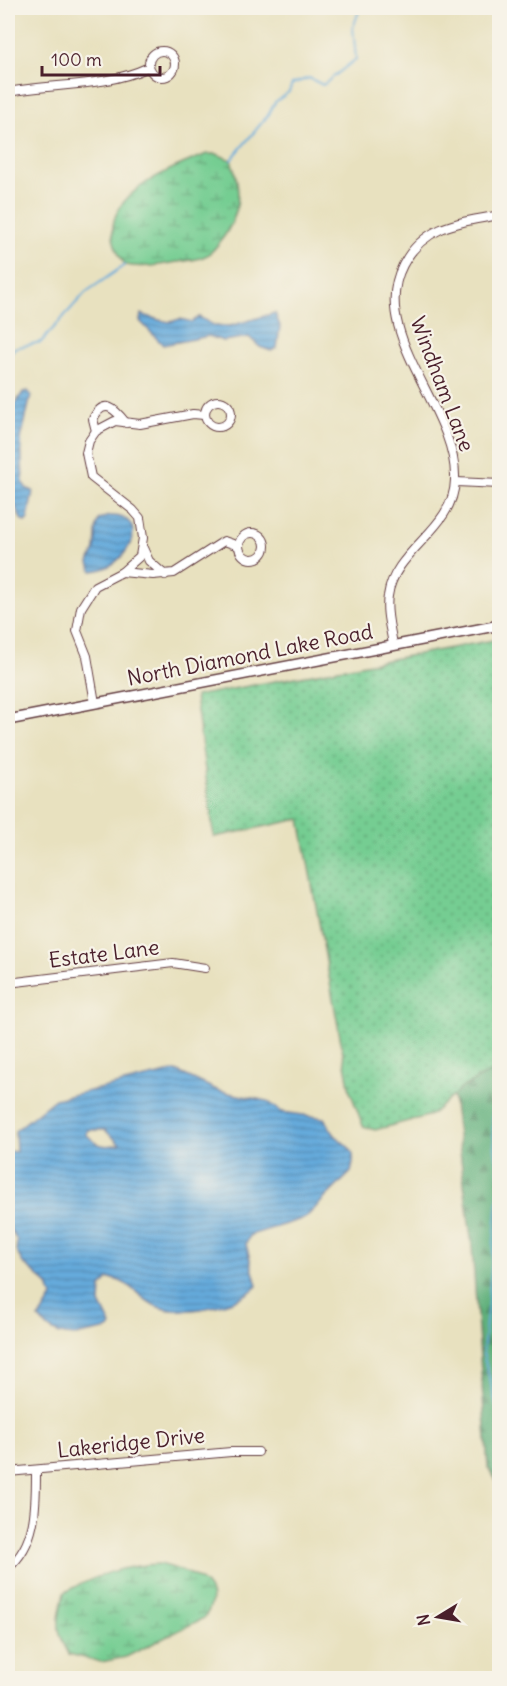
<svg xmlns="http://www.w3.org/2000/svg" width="507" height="1686" font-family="Delius,sans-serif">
<defs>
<pattern id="grass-dots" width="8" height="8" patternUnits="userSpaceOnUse" patternTransform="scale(1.5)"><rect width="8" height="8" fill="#75cd92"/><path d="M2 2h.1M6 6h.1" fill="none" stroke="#62a677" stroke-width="1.8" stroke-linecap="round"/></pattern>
<pattern id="forest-firs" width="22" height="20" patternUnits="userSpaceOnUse" patternTransform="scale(1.5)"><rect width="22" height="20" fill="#60b07c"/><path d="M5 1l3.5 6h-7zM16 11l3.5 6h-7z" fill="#518f66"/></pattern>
<pattern id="wetland-marsh" width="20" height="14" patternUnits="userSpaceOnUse" patternTransform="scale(1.5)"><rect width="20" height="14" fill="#75cd92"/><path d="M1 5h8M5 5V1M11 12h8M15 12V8" fill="none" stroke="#62a677"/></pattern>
<pattern id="water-rules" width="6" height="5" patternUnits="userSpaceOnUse" patternTransform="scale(1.5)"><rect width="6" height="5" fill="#65aadb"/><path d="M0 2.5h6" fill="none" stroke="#558ab2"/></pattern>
</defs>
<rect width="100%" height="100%" fill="#f7f3e8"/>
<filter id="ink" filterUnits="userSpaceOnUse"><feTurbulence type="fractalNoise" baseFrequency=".0167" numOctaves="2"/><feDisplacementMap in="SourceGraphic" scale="12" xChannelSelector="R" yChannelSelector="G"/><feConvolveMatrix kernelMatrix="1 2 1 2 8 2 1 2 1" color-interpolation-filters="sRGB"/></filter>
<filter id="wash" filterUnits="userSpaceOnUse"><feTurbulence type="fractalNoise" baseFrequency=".008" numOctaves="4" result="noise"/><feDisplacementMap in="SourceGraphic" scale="24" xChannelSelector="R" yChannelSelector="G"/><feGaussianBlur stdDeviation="1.35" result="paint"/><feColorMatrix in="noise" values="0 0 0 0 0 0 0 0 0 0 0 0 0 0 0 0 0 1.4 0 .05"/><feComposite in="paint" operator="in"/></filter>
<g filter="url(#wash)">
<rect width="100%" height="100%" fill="#e8e1bf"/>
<path fill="url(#grass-dots)" stroke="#60765e" stroke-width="1.5" d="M499,639v432h-7l-29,16 -32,28 -56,15 -12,-4 -13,-35 -50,-272 -86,18 -19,-141z"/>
<path fill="url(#forest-firs)" stroke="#556854" stroke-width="1.5" d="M492,1071h7v413l-11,-16 -16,-221 -19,-151 10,-9z"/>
<g fill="url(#wetland-marsh)" stroke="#60765e" stroke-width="1.5">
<path d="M207,154h10l14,6c12,30 9,57 -11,82 -5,6 -10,13 -17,15 -10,4 -22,4 -32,6 -15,3 -32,5 -46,2 -43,-63 37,-93 82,-111z"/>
<path d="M160,1564c25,7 70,19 44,54l-78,39 -25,5 -32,-8c-15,-26 -11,-33 -5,-61 32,-18 60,-28 96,-29z"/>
</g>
<g fill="url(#water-rules)" stroke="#586483" stroke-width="1.5" fill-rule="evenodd">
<path d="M275,313l5,13 -3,22 -6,3 -11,-4 -11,-10 -26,4 -14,-5 -46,9 -23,-24 1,-7 18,6 11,2 10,-3 12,3 7,-5 16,9h15z"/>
<path d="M28,391l3,4 -10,44 2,43 3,6 7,3 -5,28 -3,3 -4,-3 -13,-28v-75l15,-24z"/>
<path d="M110,516c44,-1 17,54 -18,55l-3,-8c1,-5 5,-9 6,-14 2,-11 -1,-18 4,-30z"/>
<path d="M176,1071l43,20 48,10 15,11 42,6c4,6 7,12 11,17 13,14 23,12 16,37l-46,46 -55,17 -4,9 11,42c-20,20 -75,31 -101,20 -18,-8 -28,-28 -48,-27l-7,8 -1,16 11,22 -2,4c-29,5 -49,16 -70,-11l13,-21 -4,-12 -25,-22 -7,-12 1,-10 -9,-16v-74l8,1 -1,-21 40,-32zM88,1130h17l15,14c-16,4 -22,2 -34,-10z"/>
</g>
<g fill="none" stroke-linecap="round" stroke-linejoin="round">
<g stroke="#65aadb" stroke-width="2">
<path d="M231,160l38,-46 6,-12 14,-10 3,-8 17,-6 14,7 33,-26 -3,-31 7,-20"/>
<path d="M8,359l6,-11 27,-6 45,-50 39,-27"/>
<path d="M500,1091c-15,15 -3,67 0,88"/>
<path d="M500,1181l-17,172 17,67"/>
</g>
</g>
</g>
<g filter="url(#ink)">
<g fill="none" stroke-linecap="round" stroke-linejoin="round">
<defs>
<g id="minor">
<circle cx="162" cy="64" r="13"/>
<path d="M8,92c47,-9 96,-4 141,-25"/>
<circle cx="218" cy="414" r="13"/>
<path d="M96,431l-3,-12c11,-22 22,-10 33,4"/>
<path d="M456,482l44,2"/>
<circle cx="252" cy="546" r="13"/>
<path d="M143,548l6,13 16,14"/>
<path d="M122,572l31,3 21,-2 50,-32 15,5"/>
<path d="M393,645c-2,-15 -8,-33 -5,-49 6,-47 66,-66 67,-116 3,-70 -88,-147 -52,-215 21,-40 57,-43 97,-50"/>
<path d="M95,703l-8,-47 -10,-25 4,-23 14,-22 27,-14 18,-16 3,-18 -3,-20 -7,-8 -42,-33 -5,-24 3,-12 7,-10 19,-10 25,3 53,-10 11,1"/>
<path d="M8,983l165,-20 32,5"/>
<path d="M8,1472l223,-20h27"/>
<path d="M8,1568c29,-24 28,-63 28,-98"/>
</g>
<path id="tertiary" d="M8,720l492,-95"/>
</defs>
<use href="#minor" stroke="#623c41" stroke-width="10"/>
<use href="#tertiary" stroke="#623c41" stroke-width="12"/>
<use href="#minor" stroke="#fff" stroke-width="8"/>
<use href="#tertiary" stroke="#fff" stroke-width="9"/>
</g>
</g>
<g text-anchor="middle" stroke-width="4.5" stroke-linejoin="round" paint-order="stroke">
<g font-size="21" fill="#4a1f2b" stroke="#f7f3e8">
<text transform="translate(442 384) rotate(69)" y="7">Windham Lane</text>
<text transform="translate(250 655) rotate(-11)" y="7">North Diamond Lake Road</text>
<text transform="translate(104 954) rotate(-7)" y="7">Estate Lane</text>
<text transform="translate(131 1443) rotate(-6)" y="7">Lakeridge Drive</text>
</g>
</g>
<rect width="507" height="1686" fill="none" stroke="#f7f3e8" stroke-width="30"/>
<g transform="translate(438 1617) rotate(259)" stroke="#f7f3e8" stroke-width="4.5" paint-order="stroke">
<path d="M0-4.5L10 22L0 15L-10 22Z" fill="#4a1f2b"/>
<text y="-9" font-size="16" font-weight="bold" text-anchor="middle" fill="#4a1f2b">N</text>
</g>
<path d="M42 66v9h118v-9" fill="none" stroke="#4a1f2b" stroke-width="3"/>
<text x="51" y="66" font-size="18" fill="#4a1f2b" stroke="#f7f3e8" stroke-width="4.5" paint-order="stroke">100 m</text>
</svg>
